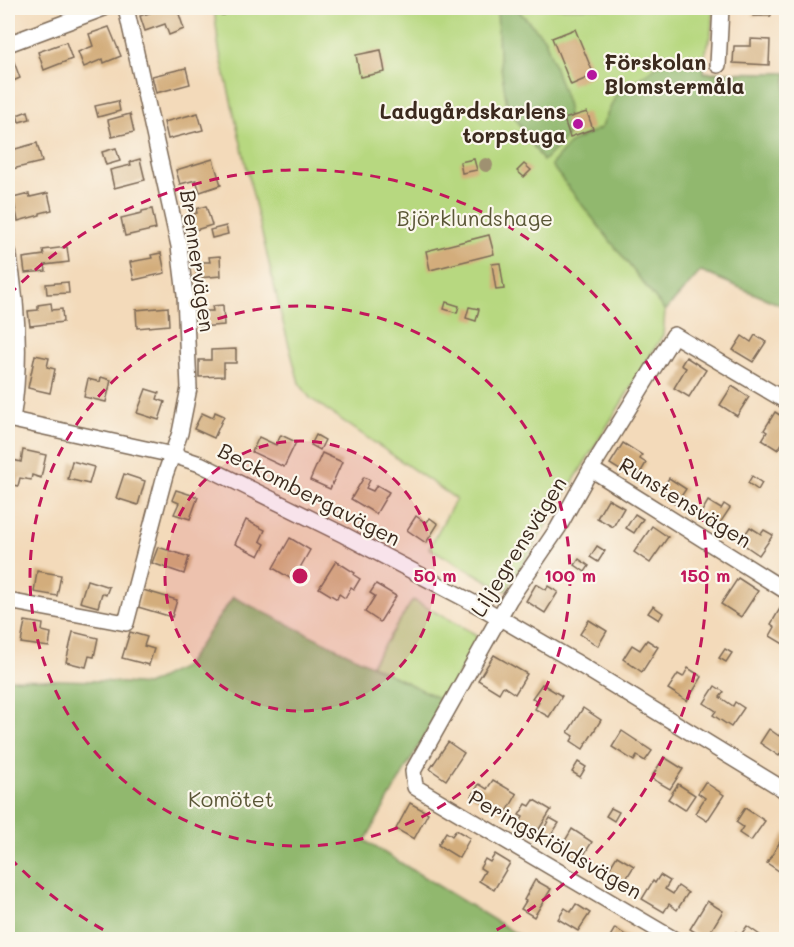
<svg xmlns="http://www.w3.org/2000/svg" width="794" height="947" font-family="Mali,sans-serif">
<rect width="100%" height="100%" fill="#fbf7ec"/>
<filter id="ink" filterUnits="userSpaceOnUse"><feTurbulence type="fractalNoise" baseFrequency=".0167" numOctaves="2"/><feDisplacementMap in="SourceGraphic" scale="12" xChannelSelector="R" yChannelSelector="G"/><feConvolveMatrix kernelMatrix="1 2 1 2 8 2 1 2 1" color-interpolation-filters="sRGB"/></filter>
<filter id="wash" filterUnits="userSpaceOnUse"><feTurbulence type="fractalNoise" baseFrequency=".008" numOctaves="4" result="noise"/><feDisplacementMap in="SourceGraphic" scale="24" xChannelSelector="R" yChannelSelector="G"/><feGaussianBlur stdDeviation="1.35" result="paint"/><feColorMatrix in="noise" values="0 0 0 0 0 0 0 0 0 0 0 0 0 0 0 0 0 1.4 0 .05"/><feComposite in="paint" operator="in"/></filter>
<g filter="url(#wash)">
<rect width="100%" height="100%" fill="#f3daba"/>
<g fill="#b7d880" stroke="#79814f" stroke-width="1.5">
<path d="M214,8h499l-2,27 -7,22v15l82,1v234l-86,-36 -35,40 -2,24 -157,256 -77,-43 27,-49 -146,-101 -11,-15 -18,-68 -62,-266z"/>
<path d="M413,600l62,34 2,6 -33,61 -73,-36z"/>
</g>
<g fill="#91b86e" stroke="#667146" stroke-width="1.5">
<path d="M497,8h19l29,31 23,67 -1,31 -24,24 -36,-56 -8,-50z"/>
<path d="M670,57h34v16h82v234l-85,-36 -36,40 -114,-146 19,-22 31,-15 15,-33z"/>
<path d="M233,597l211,104 -79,140 160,98h-517v-260l94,2 45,4 38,-19z"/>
</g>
<g id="blocks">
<g fill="#d3ad7b">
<path d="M165,8h12l7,21 -15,6 -4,-11 -20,7 -5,-15z"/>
<rect x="753" y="8" width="18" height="8"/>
<path d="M109,27l12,29 -17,7 -1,-4 -19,8 -6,-15 15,-6 -4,-12z"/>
<path d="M575,29l19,46 -23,10 -19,-47z"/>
<path d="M751,39l19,1 -1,25 -36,-2 1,-17h17z"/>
<path d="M66,42l6,17 -28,11 -6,-18z"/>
<path d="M381,50l4,22 -25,5 -4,-22z"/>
<path d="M14,62l6,16 -12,5v-19z"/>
<path d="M186,68l4,16 -34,9 -4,-17z"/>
<path d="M118,101l2,10 -22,6 -3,-11z"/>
<path d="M28,111l2,8 -11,3 -2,-7z"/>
<path d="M587,112l6,17 -23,8 -6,-18z"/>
<path d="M198,113l5,17 -35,9 -4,-17z"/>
<path d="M130,114l4,18 -22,5 -4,-17z"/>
<path d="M37,143l5,19 -34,8v-19z"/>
<path d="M116,148l4,13 -14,4 -4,-13z"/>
<path d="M140,159l5,21 -31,8 -4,-18 21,-5 -1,-3z"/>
<path d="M213,159l8,26 -21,7 -4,-12 -16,4 -4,-14z"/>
<path d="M474,159l3,11 -15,3 -2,-11z"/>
<path d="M524,164l7,6 -7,7 -7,-6z"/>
<path d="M48,193l4,17 -12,3v2l-22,6 -5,-23 16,-4 1,3z"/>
<path d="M206,206l6,19 -23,7 -4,-15 12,-4 -1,-4z"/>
<path d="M152,209l4,20 -31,7 -4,-18 21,-5v-2z"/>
<path d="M226,226l2,8 -16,4 -2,-8z"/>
<path d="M489,235l5,19 -64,16 -4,-19z"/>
<path d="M67,247l2,15 -24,3 1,6 -21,2 -2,-15 21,-3 -1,-5z"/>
<path d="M161,253l4,20 -31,7 -4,-18 22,-4 -1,-3z"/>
<path d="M220,256l1,20 -24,2v-16h13l-1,-5z"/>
<path d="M500,263l4,26 -8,1 -4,-26z"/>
<path d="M68,282l1,11 -22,1 -1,-10z"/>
<path d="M446,302l13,4 -2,7 -13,-4z"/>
<path d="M51,303l1,7 10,-1 1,13 -33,4 -2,-15 10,-1v-5z"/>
<path d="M223,305l1,20 -24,2v-16h13l-1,-5z"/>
<path d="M168,307l1,18 -32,3 -1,-18z"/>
<path d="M469,307l10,2 -3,12 -10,-3z"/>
<path d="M755,335l11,7 -13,20 -20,-12 9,-14 9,6z"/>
<path d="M236,349v14h-12v13l-25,1v-17h12v-10z"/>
<path d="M35,355l14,3 -2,9 8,2 -5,24 -22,-5z"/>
<path d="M686,357l20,13 -17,27 -15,-9 12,-20 -5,-3z"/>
<path d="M101,377l10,3 -5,22 -22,-5 4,-18 12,3z"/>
<path d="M732,386l17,11 -12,19 -17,-11z"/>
<path d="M146,389l13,4 -2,6 8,3 -6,18 -22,-7z"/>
<path d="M215,412l9,4 -10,22 -20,-9 8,-16 11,5z"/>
<path d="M775,412l11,7v17l-8,14 -16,-10 5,-8 -3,-2z"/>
<path d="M281,435l15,7 -12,25 -32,-15 7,-15 17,8z"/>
<path d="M316,435l9,5 -5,10 -9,-5z"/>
<path d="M623,443l19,12 -2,4 6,4 -10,17 -26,-16z"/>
<path d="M23,450l23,5 -5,23 -9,-3 -1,5 -11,-2 -2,8 -10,-2 5,-24 8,2z"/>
<path d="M322,453l20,9 -12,27 -20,-9z"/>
<path d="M72,461l22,6 -5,17 -21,-5z"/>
<path d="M124,474l21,7 -7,24 -22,-7z"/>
<path d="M752,476l10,7 -4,7 -10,-7z"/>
<path d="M364,477l6,3 -4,8 7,3 4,-6 12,7 -13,22 -25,-15z"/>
<path d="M669,478l17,11 -10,15 -17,-11z"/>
<path d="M176,490l22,7 -8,22 -16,-5 5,-11 -7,-3z"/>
<path d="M608,499l16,9 -11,19 -16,-9z"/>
<path d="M708,501l13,8 3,-5 6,4 -14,21 -18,-11z"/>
<path d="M635,514l8,5 -9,14 -8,-5z"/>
<path d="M416,516l10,7 4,-5 8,6 -12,19 -19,-13z"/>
<path d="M246,520l19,10 -5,11 5,3 -6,12 -24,-12z"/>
<path d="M652,526l16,11 -18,26 -16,-11z"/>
<path d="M750,527l11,7 3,-4 9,5 -14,20 -19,-13z"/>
<path d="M290,538l20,12 -17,30 -20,-12z"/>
<path d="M597,546l8,5 -7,11 -8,-5z"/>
<path d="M158,547l31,10 -5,17 -32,-11z"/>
<path d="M579,559l10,7 -4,6 -10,-7z"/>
<path d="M336,561l19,12 -1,2 6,4 -6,10 -3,-2 -6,11 -6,-4 -2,5 -18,-11z"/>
<path d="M37,571l24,4 -4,21 -23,-4z"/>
<path d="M738,578l20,13 -17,26 -20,-13z"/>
<path d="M87,580l22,7 -3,8 -4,-2 -4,14 -18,-5z"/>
<path d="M376,584l20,12 -16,26 -15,-10 10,-16 -5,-3z"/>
<path d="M536,584l10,6 2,-4 10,6 -13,21 -19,-12z"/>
<path d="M143,590l34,10 -5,17 -34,-10z"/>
<path d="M782,605l4,2 -1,38 -15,-9 5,-9 -4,-3z"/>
<path d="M653,606l10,7 -4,7 -11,-7z"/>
<path d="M589,620l18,11 -9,15 -18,-12z"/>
<path d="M25,621l18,3 -1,7 9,2 -2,14 -28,-4z"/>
<path d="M73,632l25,6 -4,19 -5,-1 -3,11 -20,-5z"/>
<path d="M130,632l17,5 -3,9 10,3 -5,16 -27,-7z"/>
<path d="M647,640l11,7 -16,25 -19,-13 9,-14 8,5z"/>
<path d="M725,649l7,4 -6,9 -7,-4z"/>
<path d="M494,655l33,19 -12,20 -12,-8 -4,7 -21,-13z"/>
<path d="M688,668l14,9 -15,24 -19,-12 10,-15 5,3z"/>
<path d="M542,684l20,12 -13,21 -14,-8 4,-7 -7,-4z"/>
<path d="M715,686l9,6 -4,5 13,9 2,-4 9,6 -13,19 -18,-12 3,-4 -12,-8z"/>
<path d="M583,708l18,12 -18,29 -12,-8 3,-5 -6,-4z"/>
<path d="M769,729l10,7 4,-6 3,2v12l-7,12 -19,-13z"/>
<path d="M622,731l30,20 -7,10 -8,-5 -3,5 -22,-14z"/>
<path d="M448,742l16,11 -18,27 -16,-11z"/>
<path d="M664,757l19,12 -13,20 -19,-11z"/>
<path d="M578,762l8,5 -6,10 -8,-5z"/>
<path d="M493,780l24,14 -12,21 -33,-19 7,-12 8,5z"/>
<path d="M705,782l19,13 -17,26 -12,-8 10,-15 -7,-5z"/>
<path d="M678,784l17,11 -10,15 -17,-11z"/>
<path d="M534,800l17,10 -15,24 -17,-10 4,-7 -4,-2 7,-11 4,2z"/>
<path d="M410,803l18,10 -14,26 -18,-10z"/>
<path d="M611,808l8,4 -5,9 -8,-5z"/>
<path d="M745,808l20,13 -14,20 -12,-8 4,-6 -7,-5z"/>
<path d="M550,818l9,5 -9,14 -8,-5z"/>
<path d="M572,829l20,13 -12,19 -20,-12z"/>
<path d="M456,830l14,8 -11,20 -21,-13 8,-13 6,4z"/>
<path d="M786,832v30l-7,9 -12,-8z"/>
<path d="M495,854l15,9 -16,27 -15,-9 6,-10 -5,-3 5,-9 5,3z"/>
<path d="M617,856l17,10 -13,21 -17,-10z"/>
<path d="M660,875l10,6 -5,8 8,5 5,-8 10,7 -11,17 -8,-6 -5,8 -22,-13 11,-18 2,2z"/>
<path d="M535,880l16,9 -17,28 -13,-8 5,-8 -2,-1z"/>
<path d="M707,901l16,10 -17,28 -16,-10z"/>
<path d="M576,904l14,9 -12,18 -20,-12 7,-11 6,4z"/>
<path d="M747,926l20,14h-36l5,-8 4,4z"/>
<path d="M615,928l15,10 -1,2h-21z"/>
</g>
</g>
</g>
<g filter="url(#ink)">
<use href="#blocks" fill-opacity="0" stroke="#7b6855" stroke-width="1.5"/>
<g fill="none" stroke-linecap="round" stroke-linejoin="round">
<defs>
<path id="service" d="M222,8l1,3"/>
<g id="minor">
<path d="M8,44l96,-36"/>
<path d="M718,65l3,-57"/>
<path d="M8,251c10,55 13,113 4,169"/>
<path d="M8,419l165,36 27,9 144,71 137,72 93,54 212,130"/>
<path d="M591,469l195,122"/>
<path d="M8,601l118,22 39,-148 15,-42 9,-45 -4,-93 -6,-49 -53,-238"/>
<path d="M675,940l-260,-153 -2,-16 96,-171 49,-72 33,-59 83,-134 112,66"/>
</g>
</defs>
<use href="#service" stroke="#7b6855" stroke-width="10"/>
<use href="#minor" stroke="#7b6855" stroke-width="18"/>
<use href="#service" stroke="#fff" stroke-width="8"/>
<use href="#minor" stroke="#fff" stroke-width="15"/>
</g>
<circle fill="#9f9171" cx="486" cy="165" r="7"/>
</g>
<circle cx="300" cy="576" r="135" fill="#c2185b" fill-opacity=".12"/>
<g fill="none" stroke="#c2185b" stroke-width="3" stroke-dasharray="10 8">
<circle cx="300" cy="576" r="135"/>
<circle cx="300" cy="576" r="270"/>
<path d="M119 938A405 405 0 0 1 9 857M9 295A405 405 0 1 1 481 938"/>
</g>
<g fill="#b5179e" stroke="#fbf7ec" stroke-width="2">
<circle cx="592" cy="75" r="6"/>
<circle cx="578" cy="124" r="6"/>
</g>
<g text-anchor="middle" stroke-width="4.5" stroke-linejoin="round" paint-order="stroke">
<g font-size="21" font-weight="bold" fill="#3b2a1e" stroke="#fbf7ec" text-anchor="start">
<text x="604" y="70">Förskolan<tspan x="604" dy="24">Blomstermåla</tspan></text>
<text x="566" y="119" text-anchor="end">Ladugårdskarlens<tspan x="566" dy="24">torpstuga</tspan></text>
</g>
<g font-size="21" fill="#5a5636" stroke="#fbf7ec">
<text x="475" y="226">Björklundshage</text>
<text x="231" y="807">Komötet</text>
</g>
<g font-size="21" fill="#3b2a1e" stroke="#fbf7ec">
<text transform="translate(197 261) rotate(82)" y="7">Brennervägen</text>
<text transform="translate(309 495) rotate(27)" y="7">Beckombergavägen</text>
<text transform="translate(685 503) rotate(32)" y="7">Runstensvägen</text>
<text transform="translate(519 547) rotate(-58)" y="7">Liljegrensvägen</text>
<text transform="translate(555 845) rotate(30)" y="7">Peringskiöldsvägen</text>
</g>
</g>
<circle cx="300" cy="576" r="9" fill="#c2185b" stroke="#fbf7ec" stroke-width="3"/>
<g font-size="18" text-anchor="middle" font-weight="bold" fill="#c2185b" stroke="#fbf7ec" stroke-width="4.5" stroke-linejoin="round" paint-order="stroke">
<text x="435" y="582">50 m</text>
<text x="570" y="582">100 m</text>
<text x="705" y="582">150 m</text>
</g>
<rect width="794" height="947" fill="none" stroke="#fbf7ec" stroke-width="30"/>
</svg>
